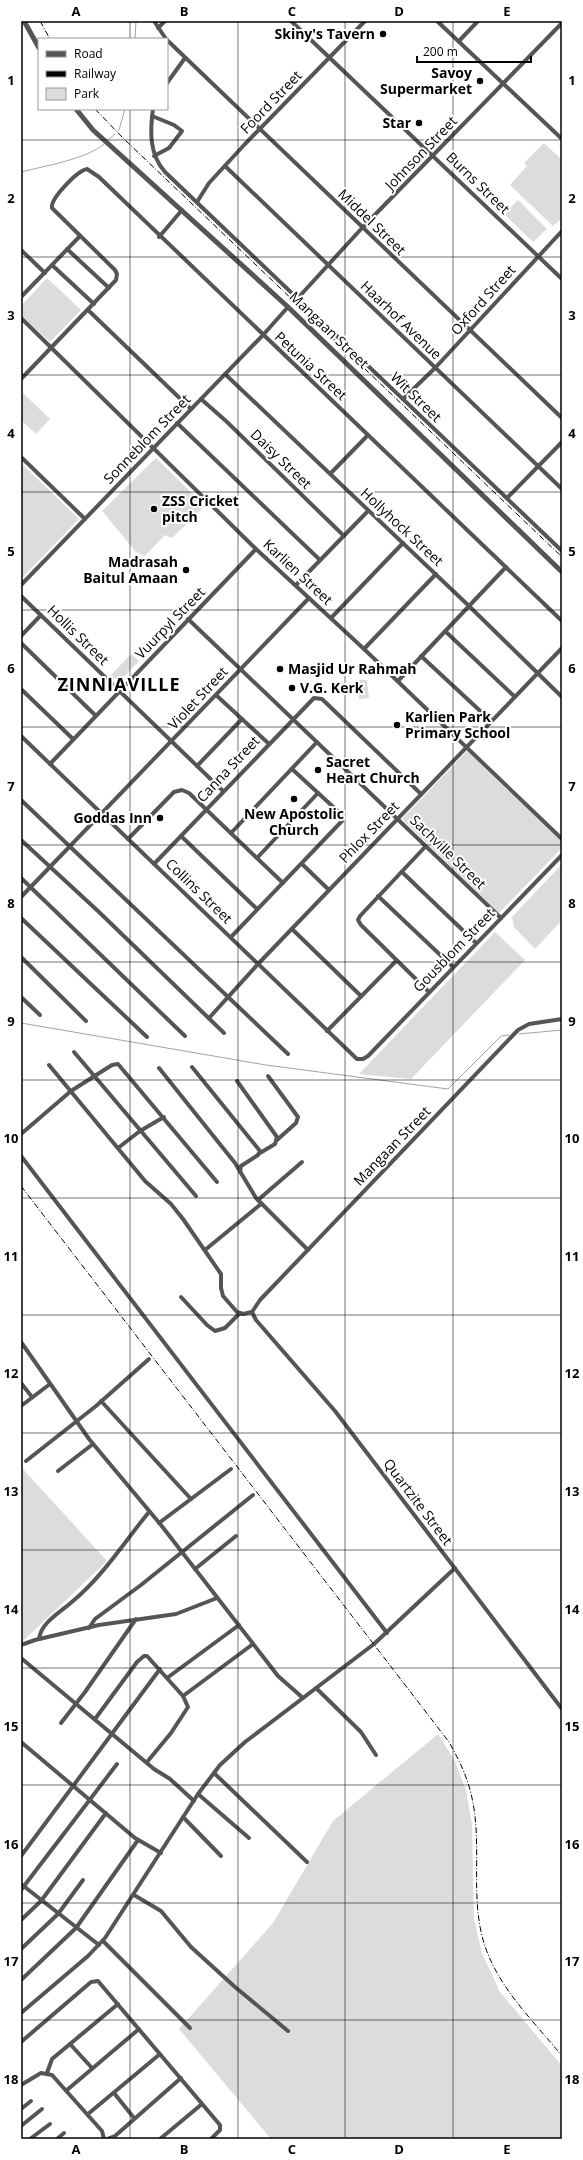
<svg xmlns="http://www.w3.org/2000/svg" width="583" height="2160" font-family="'Open Sans',sans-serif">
<rect width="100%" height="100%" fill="#fff"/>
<g fill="#dcdcdc">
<path d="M544,143l18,17v58l-9,8 -43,-41 17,-19 -3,-3z"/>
<path d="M518,200l29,29 -14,13 -29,-28z"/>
<path d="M47,278l34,32 -31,32 -29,-27v-9z"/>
<path d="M21,391l29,28 -14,15 -15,-14z"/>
<path d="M156,458l49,48 -33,32 -7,-3 -20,21 -9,-4 -34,-41z"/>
<path d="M21,463l58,56 -58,60z"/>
<path d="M131,654l8,7 -20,21 -8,-7z"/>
<path d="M367,680l2,18 -10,1 -1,-19z"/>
<path d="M467,751l95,91v6l-63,65 -97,-94z"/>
<path d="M562,864v56l-27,29 -21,-22 -2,-10z"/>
<path d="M495,932l30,28 -114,119 -52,-5z"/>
<path d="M21,1467l86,94 -86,82z"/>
<path d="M438,1734l17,27 11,29 6,34 2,95 8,34 18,39 62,74v73h-291l-92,-110 94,-106 60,-102z"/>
</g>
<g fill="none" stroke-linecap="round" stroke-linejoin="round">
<g stroke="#a3a3a3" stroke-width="1">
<path d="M135,39l1,-18"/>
<path d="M119,130l6,-21"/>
<path d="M108,140l7,-6"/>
<path d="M21,172c23,-6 66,-13 83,-28"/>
<path d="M21,1023l245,42 182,24 53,-53 8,-1"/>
<path d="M519,1034l43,-4"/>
</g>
<g stroke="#555" stroke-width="4">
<path d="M154,21l12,18"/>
<path d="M291,21l271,258"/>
<path d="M437,21l125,118"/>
<path d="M158,28l7,-7"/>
<path d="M167,40l395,378"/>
<path d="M459,41l19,-20"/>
<path d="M167,83l18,-25"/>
<path d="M153,109c-3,22 -4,45 12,63l397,379"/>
<path d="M152,116l22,9 8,6 -13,17 -15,8"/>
<path d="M225,166l337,323"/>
<path d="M197,202l12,-19 36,-39 120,-123"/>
<path d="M159,237l23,-27"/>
<path d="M67,249l42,39"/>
<path d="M21,250l24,23"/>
<path d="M52,265l42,39"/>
<path d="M21,297l59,-61"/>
<path d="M297,299l65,-71 200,-205"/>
<path d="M88,310l103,99"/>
<path d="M21,318l235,231 108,100 198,190"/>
<path d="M225,374l244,232 93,91"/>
<path d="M21,379l95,-99 1,-6 -2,-4 -63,-62c-2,-9 25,-37 35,-39l12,8 463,444"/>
<path d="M201,399l25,22 118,115"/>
<path d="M403,399l32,-31 127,-137"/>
<path d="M177,423l143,137"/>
<path d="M21,457l64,62"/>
<path d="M331,473l37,-38"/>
<path d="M507,498l55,-56"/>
<path d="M21,585l242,-250 25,-28"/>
<path d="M296,585l72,-74"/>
<path d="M21,596l202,195"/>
<path d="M331,618l72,-75"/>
<path d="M188,619l313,299"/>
<path d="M445,631l70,66"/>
<path d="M21,636l20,-21"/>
<path d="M21,643l74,72"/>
<path d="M364,649l72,-75"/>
<path d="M421,656l70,65"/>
<path d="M398,681l108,-114"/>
<path d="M21,689l52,50"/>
<path d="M216,695l52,48"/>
<path d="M21,736l336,323h6l5,-3 194,-201"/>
<path d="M50,764l206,-215"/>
<path d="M197,766l45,-47"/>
<path d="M21,800l267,254"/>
<path d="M231,833l86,-91"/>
<path d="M181,836l76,73"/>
<path d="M128,839l46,-47 8,-2 7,3 94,90"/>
<path d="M21,840l78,72 125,121"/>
<path d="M425,847l-65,69 -2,4 3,5 68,67"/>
<path d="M257,858l61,-65"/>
<path d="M154,864l160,-166 8,1 99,95"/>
<path d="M302,864l27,26"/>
<path d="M402,872l74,71"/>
<path d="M21,878l164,158"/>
<path d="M378,896l75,71"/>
<path d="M21,897l288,-299"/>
<path d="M21,918l126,119"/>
<path d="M292,929l69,67"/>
<path d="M231,937l111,-116v-6l-50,-46"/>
<path d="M21,957l65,64"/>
<path d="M21,997l19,18"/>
<path d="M209,1018l49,-54 304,-316"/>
<path d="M327,1031l69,-70"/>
<path d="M74,1052l122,144"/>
<path d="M49,1065l96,116 26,23 12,15 38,55v14l2,8 14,16 6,2 9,-2"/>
<path d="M192,1067l68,84 -2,4 -17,11 -1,6"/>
<path d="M159,1068l76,95 21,35 52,52"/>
<path d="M268,1076l30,41 -2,6 -19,17"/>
<path d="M237,1081l40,56 -2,7 -15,9"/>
<path d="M21,1134l50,-43 41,-26 6,-1 99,118"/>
<path d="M118,1148l22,-17 24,-14"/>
<path d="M21,1156l366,477"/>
<path d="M258,1200l44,-38"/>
<path d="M205,1250l56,-46"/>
<path d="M181,1297l26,28 8,6 10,-3 15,-15"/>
<path d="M252,1312l4,8 79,91 227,298"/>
<path d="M252,1312l8,-12 258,-270 11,-6 33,-5"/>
<path d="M21,1342l68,97 72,86 117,151 25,22"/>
<path d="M21,1383l11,14"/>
<path d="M101,1401l90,98"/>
<path d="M21,1406l29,-22"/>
<path d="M26,1461l70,-55 53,-47"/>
<path d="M58,1471l35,-27"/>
<path d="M159,1523l72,-54"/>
<path d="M195,1569l41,-33"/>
<path d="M89,1628l6,-9 46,-34 112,-90"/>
<path d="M39,1639c2,-17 22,-27 34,-38 30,-25 52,-60 76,-89"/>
<path d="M21,1645l14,-5 64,-15 77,-11 41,-16"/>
<path d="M21,1658l133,111 16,10 24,22"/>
<path d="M167,1678l72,-53"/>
<path d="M316,1688l45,44 15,23"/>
<path d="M183,1696l70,-52"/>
<path d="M95,1719l42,-57 7,-6h3l36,40 5,11 -17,26 -24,29"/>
<path d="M61,1723l24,-31 51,-73"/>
<path d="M21,1742l114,96 26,15"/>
<path d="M214,1773l93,89"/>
<path d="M198,1794l51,44"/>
<path d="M183,1817l38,39"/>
<path d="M21,1856l139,-187"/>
<path d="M21,1884l78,61"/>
<path d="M21,1890l96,-126"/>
<path d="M134,1895l27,16 30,36 44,40 53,44"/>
<path d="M21,1920l20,-19 65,-88"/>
<path d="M103,1941l87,87"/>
<path d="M21,1949l37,-35 25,-34"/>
<path d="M21,1980l55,-52 62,-88"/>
<path d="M21,2013l67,-57 17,-18 93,-144 22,-29 25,-23 129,-98 81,-76"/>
<path d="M21,2042l70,-60 7,-1 122,144v5l-9,9"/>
<path d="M70,2044l22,24"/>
<path d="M47,2073l5,-14 66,-55"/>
<path d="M21,2085l20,-12 11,2 50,56 2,8"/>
<path d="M67,2090l72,-61"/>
<path d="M114,2093l20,25"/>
<path d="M21,2109l10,-8"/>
<path d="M88,2114l72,-60"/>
<path d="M21,2126l21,-17"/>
<path d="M30,2139l20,-15"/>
<path d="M57,2139l7,-6"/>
<path d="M107,2139l8,-3 66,-58"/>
<path d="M160,2139l42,-35"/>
</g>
<g stroke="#555" stroke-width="5">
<path d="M24,21l15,27"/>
<path d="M76,109l17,21 195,177 274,265"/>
</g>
<g stroke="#000" stroke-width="1" stroke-dasharray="6 2 1 2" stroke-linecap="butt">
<path d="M40,21l10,18"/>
<path d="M95,109l29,30 438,418"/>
<path d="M21,1186l428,556c10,18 19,36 23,56 10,45 -1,93 10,138 12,48 50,83 80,120"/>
</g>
</g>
<path fill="none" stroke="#000" stroke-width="1" stroke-opacity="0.55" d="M130,21v18M238,21v2118M345,21v2118M453,21v2118M130,109v2030M21,140h541M21,257h541M21,375h541M21,492h541M21,610h541M21,727h541M21,845h541M21,962h541M21,1080h541M21,1198h541M21,1315h541M21,1433h541M21,1550h541M21,1668h541M21,1785h541M21,1903h541M21,2020h541"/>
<g fill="#000" stroke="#fff" stroke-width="1.5">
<circle cx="383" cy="34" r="4"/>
<circle cx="480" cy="81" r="4"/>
<circle cx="419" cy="123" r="4"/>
<circle cx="154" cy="509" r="4"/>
<circle cx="186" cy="570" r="4"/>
<circle cx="280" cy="669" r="4"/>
<circle cx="292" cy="688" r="4"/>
<circle cx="397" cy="725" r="4"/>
<circle cx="318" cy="770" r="4"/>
<circle cx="294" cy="799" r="4"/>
<circle cx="160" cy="818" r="4"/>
</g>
<g text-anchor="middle" stroke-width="4" stroke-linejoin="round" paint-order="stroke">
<g font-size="14" font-weight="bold" fill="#000" stroke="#fff" text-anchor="end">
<text x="375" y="39">Skiny's Tavern</text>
<text x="472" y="78">Savoy<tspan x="472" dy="16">Supermarket</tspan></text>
<text x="411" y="128">Star</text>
<text x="162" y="506" text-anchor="start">ZSS Cricket<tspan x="162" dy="16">pitch</tspan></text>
<text x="178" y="567">Madrasah<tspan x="178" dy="16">Baitul Amaan</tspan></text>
<text x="288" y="674" text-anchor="start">Masjid Ur Rahmah</text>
<text x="300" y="693" text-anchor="start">V.G. Kerk</text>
<text x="405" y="722" text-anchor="start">Karlien Park<tspan x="405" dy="16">Primary School</tspan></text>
<text x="326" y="767" text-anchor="start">Sacret<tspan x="326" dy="16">Heart Church</tspan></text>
<text x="294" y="819" text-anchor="middle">New Apostolic<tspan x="294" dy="16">Church</tspan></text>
<text x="152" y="823">Goddas Inn</text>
</g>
<g font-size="14" fill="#000" stroke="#fff">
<text transform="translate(271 102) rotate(-46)" y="5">Foord Street</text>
<text transform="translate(421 153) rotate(-46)" y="5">Johnson Street</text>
<text transform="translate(478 183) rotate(44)" y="5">Burns Street</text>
<text transform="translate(372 222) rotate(44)" y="5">Middel Street</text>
<text transform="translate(483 300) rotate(-48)" y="5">Oxford Street</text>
<text transform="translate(401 320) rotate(44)" y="5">Haarhof Avenue</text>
<text transform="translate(329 330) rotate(44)" y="5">Mangaan Street</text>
<text transform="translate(311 366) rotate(43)" y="5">Petunia Street</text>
<text transform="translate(416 397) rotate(44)" y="5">Wit Street</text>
<text transform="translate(147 439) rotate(-46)" y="5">Sonneblom Street</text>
<text transform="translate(281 459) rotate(44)" y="5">Daisy Street</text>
<text transform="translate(402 527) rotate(43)" y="5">Hollyhock Street</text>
<text transform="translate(298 572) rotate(43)" y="5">Karlien Street</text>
<text transform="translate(170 623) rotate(-46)" y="5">Vuurpyl Street</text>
<text transform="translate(78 635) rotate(44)" y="5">Hollis Street</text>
<text transform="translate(198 698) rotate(-47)" y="5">Violet Street</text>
<text transform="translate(228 769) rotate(-47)" y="5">Canna Street</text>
<text transform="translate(369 832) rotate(-46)" y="5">Phlox Street</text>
<text transform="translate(448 852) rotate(44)" y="5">Sachville Street</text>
<text transform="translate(199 891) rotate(44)" y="5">Collins Street</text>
<text transform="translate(454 950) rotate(-46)" y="5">Gousblom Street</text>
<text transform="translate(392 1146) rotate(-46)" y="5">Mangaan Street</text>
<text transform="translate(418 1502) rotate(53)" y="5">Quartzite Street</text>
</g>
<g font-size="18" font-weight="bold" letter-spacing="1" fill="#000" stroke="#fff">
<text x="119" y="691">ZINNIAVILLE</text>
</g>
</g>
<rect width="583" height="2160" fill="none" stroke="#ffffff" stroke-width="44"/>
<rect x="38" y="38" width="130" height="72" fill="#ffffff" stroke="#999999"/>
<rect x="46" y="51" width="20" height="6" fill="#555555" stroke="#999999"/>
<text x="74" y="58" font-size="12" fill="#000000">Road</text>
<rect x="46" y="71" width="20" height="6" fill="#000000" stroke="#999999"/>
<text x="74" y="78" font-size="12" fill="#000000">Railway</text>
<rect x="46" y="88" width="20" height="12" fill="#dcdcdc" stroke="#999999"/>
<text x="74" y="98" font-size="12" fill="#000000">Park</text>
<path d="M417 56v6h114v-6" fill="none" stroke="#000000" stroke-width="2"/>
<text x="423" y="56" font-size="12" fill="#000000" stroke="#ffffff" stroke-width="3" paint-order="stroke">200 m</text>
<rect x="22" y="22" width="539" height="2116" fill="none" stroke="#000" stroke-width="1.5"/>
<g font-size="13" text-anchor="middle" font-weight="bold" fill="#000">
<text x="76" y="16">A</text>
<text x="184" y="16">B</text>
<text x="292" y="16">C</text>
<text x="399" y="16">D</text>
<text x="507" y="16">E</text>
<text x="11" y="85">1</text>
<text x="572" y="85">1</text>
<text x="11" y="203">2</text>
<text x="572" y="203">2</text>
<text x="11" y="320">3</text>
<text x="572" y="320">3</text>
<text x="11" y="438">4</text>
<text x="572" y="438">4</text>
<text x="11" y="556">5</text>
<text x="572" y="556">5</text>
<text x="11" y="673">6</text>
<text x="572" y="673">6</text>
<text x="11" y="791">7</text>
<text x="572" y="791">7</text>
<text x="11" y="908">8</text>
<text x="572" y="908">8</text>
<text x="11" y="1026">9</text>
<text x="572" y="1026">9</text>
<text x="11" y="1143">10</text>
<text x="572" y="1143">10</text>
<text x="11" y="1261">11</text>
<text x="572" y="1261">11</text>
<text x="11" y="1378">12</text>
<text x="572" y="1378">12</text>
<text x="11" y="1496">13</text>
<text x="572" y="1496">13</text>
<text x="11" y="1614">14</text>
<text x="572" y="1614">14</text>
<text x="11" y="1731">15</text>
<text x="572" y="1731">15</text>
<text x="11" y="1849">16</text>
<text x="572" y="1849">16</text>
<text x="11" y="1966">17</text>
<text x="572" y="1966">17</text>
<text x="11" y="2084">18</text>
<text x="572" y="2084">18</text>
<text x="76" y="2154">A</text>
<text x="184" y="2154">B</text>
<text x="292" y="2154">C</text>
<text x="399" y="2154">D</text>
<text x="507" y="2154">E</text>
</g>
</svg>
